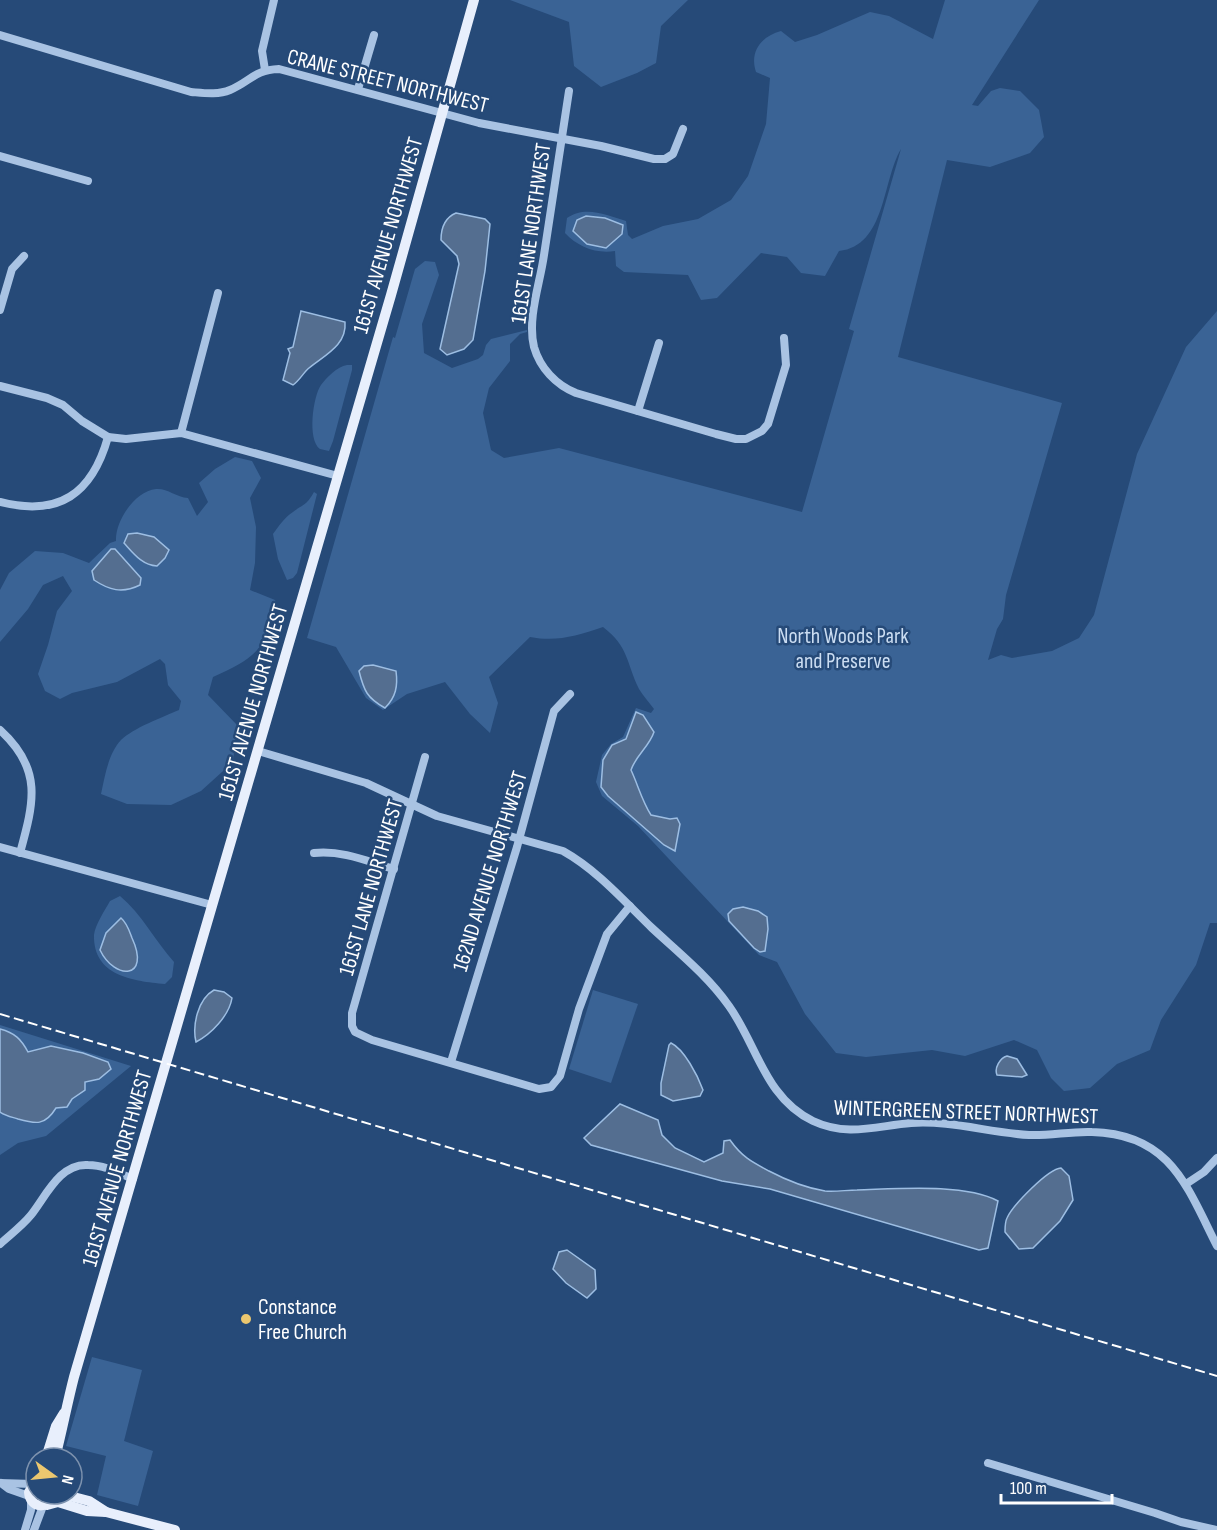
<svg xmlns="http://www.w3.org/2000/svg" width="1217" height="1530" font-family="'Sofia Sans Condensed',sans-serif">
<rect width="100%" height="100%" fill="#264a78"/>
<g fill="#3a6395">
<path d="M510,0h178l-27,26 -5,37 -19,10 -36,14 -27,-21 -5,-44z"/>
<path d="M945,0h94l-67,105 6,1 13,-15 9,-3 20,3 19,19 5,27 -14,16 -40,14 -43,-7 -49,197 164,46 -56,192 -3,24 -6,10 -9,31 13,-5 11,3 40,-7 27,-13 15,-23 43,-161 49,-107 31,-36v612h-7l-14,42 -35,55 -11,30 -33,14 -27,24 -26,3 -13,-13 -14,-28 -23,-10 -49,16 -33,-6 -66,7 -30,-4 -31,-39 -28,-52 -18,-7 -121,-129 -36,-30 -6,-14 6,-27 9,-11 12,-7 13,-29 15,5 3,-4c-5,-7 -11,-13 -15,-20 -13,-27 -10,-42 -36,-62 -27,9 -46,15 -73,10l-41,40 9,26 -8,30 -20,-19 -25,-32 -38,12 -24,16 -17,-12 -30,-51 -29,-9 86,-301 2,1 20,-69 10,-8 10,1 4,13 -17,49 2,29 28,15 26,-9 5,-4 3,-10 5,-6 36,-9v2l-7,2 -10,10v17l-21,27 -6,25 8,37 13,8 55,-10 243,64 52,-181 -5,-2 52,-180c-19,32 -15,97 -62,102l-14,25 -24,-3 -14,-16 -26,-4 -44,45 -16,2 -13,-25 -64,-3 -8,-6 -1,-15c-19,3 -37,-4 -50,-18l2,-15c18,-13 40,-3 59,3l2,14 4,4 31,-13 35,-7 33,-19 17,-24 18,-52 4,-46 -14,-6c-7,-21 6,-36 25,-41l14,11 22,-7 53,-23 19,4 44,23z"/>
<path d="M347,365h5v5l-19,71 -4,10c-3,-1 -6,-1 -9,-2 -13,-9 -7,-53 1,-64 6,-8 16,-18 26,-20z"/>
<path d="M235,457l17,4 9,17 -11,20 6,29 -1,36 -5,27 25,10c3,9 1,13 -2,22 -13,34 -28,40 -60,55l-5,18 29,30 -4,37 -32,29 -30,14 -44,-1 -26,-10c4,-18 7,-40 20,-54 12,-12 42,-23 58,-30l2,-9 -13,-16 -3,-21 -5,-5 -43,23 -45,11 -12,6 -15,-8 -7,-17 10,-29 9,-34 15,-20 -9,-15 -20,9 -15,24 -28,33v-52l9,-17 26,-22 28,2 26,10 21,-20 6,-2c-1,-20 19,-50 40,-52 11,-1 20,8 32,9l9,18 11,-14 -9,-19 16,-14z"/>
<path d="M314,492l3,2 -20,79 -4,5 -6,2 -9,-21 -5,-25c6,-8 11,-16 20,-22 12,-9 13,-6 21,-20z"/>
<path d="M120,896c22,18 35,45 54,66l-2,15 -7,7c-32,-3 -72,-8 -71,-49 1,-10 11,-25 16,-34z"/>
<path d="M593,990l45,14 -27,79 -42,-14z"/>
<path d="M0,1025l131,41 -85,70 -28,7 -18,12z"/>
<path d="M92,1357l50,13 -18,71 29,10 -15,55 -41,-11 9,-39 -40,-10z"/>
</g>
<g fill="#546e90" stroke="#9dbee3" stroke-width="1.5">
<path d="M456,213l29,6 5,5 -5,47 -12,69 -9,9 -17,6 -7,-6 19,-85 -2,-8 -16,-16c0,-12 3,-22 15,-27z"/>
<path d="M586,216l19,2 18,7 -1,9 -16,14 -19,-4 -14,-13 4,-11z"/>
<path d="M301,311l44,11c2,23 -20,33 -36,46 -6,5 -9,12 -16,17l-10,-5 7,-27 -2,-4 5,-2z"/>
<path d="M137,533l17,4 15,13 -4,8 -8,8c-15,-1 -23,-12 -33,-23l4,-9z"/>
<path d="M111,549h4l26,29 -1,7c-18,9 -31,5 -46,-5l-2,-9z"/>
<path d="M373,665l23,6c2,15 0,26 -11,37 -18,-10 -21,-17 -26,-37l5,-5z"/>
<path d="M636,712l7,3 11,17c-5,15 -18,23 -23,38 7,15 11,31 20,45l19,4 7,-1 3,6 -5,27 -11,-6 -56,-49 -7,-9 2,-27 9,-15 14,-6z"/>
<path d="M743,907l15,4 9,6 1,12 -3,22 -5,1 -6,-4 -25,-27 -1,-7 5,-5z"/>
<path d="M121,918c6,5 8,12 11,20 19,41 -17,43 -32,12l6,-17z"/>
<path d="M214,990l10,2 8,6c-3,18 -21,36 -36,44 -4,-17 2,-43 18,-52z"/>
<path d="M0,1029c15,4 21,10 28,23l23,-6 32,7 25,9 3,7 -12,10 -14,3v8l-13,9 -5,8 -11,1c-11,18 -20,16 -38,11 -6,-2 -12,-3 -18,-7z"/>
<path d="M671,1043c13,6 27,33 32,47l-3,6 -27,5 -12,-6v-12l8,-38z"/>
<path d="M1007,1056l10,3 10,16 -5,2 -25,-2c-3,-7 3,-17 10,-19z"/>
<path d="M620,1104l38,16 4,15 13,13 29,14 19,-9 1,-12 6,-1c12,17 22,22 39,31 17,9 38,17 56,20 10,1 22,-1 32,-1 39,-1 107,-7 141,11l-10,47 -9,2 -209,-61 -48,-8 -131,-36 -7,-7z"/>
<path d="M1061,1168l8,8 4,24 -13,21 -27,27 -14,1 -14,-17c0,-4 0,-10 2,-14 6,-13 41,-49 54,-50z"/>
<path d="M567,1250l28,20 1,19 -9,9 -21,-15 -13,-14 6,-17z"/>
</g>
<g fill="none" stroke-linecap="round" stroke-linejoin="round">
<g stroke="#a9c3e3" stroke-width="8">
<path d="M0,35l191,57c13,1 27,3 39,-2 21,-9 24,-20 49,-21l200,54 122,23 53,13h11l8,-5 10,-25"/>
<path d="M265,70l-3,-19 12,-51"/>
<path d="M358,89l16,-54"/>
<path d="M569,91c-8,55 -17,109 -25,164 -4,29 -17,63 -10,92 6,21 22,38 42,46l140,41 20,5h10l16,-8 6,-7 18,-59 -2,-27"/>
<path d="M0,156l88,25"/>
<path d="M0,310l12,-41 12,-13"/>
<path d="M0,386l47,12 16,7 19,16 26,16"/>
<path d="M638,411l21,-68"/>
<path d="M181,433l37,-140"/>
<path d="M0,502c59,15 92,-8 108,-65l18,2 55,-6 157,43"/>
<path d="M0,730c43,39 34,72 20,123"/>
<path d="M258,751l108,32 71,33 126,35c34,19 61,50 89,77 26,24 56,48 77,78 28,39 36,92 84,115 34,16 63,5 98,2 39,-3 79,10 118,12 21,1 42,-4 63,-3 79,2 95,55 125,114"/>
<path d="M425,757l-73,256v13l3,6 17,8 167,49 12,-2 9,-11 19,-67 28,-75 23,-28"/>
<path d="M0,847l212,58"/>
<path d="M314,853c28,-3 53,8 80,16"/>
<path d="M451,1062l66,-215 37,-136 16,-17"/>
<path d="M1186,1184l18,-12 13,-14"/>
<path d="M0,1244c11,-10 22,-18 31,-29 15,-19 29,-52 57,-50 16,0 31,8 45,14"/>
<path d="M988,1463l167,50 26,9 36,8"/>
<path d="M0,1483l33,1"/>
<path d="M1,1483l8,6 20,7"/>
<path d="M25,1530l6,-20v-9"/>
<path d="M34,1530l9,-24"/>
</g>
<g stroke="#e8effc" stroke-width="10">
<path d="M46,1458l10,-32 8,-13"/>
<path d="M55,1458c7,-27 12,-54 19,-81l317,-1082 83,-295"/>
<path d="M36,1482l-7,10c1,17 20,18 25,2"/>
<path d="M62,1494l27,7 17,11"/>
<path d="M47,1505l11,-3 29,9 19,1 69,18"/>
</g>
<path stroke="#fff" stroke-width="2" stroke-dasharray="10 4.5" stroke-linecap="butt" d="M0,1014l1217,362"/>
</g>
<circle fill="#ebc76f" stroke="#264a78" stroke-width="2" cx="246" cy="1319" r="6"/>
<g text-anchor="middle" stroke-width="5" stroke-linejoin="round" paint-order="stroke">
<g font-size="22" fill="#fff" stroke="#264a78">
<text transform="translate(388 80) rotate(14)" y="8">CRANE STREET NORTHWEST</text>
<text transform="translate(530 233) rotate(-82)" y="8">161ST LANE NORTHWEST</text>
<text transform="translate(387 235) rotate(-74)" y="8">161ST AVENUE NORTHWEST</text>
<text transform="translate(252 702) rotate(-74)" y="8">161ST AVENUE NORTHWEST</text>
<text transform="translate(489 871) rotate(-73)" y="8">162ND AVENUE NORTHWEST</text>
<text transform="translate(370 887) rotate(-74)" y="8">161ST LANE NORTHWEST</text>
<text transform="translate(966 1111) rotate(2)" y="8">WINTERGREEN STREET NORTHWEST</text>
<text transform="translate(116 1168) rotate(-74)" y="8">161ST AVENUE NORTHWEST</text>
</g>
<g font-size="22" fill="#cbddf2" stroke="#264a78">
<text x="843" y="643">North Woods Park<tspan x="843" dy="25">and Preserve</tspan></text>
</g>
<g font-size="22" fill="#fff" stroke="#264a78" text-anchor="start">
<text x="258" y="1314">Constance<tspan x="258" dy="25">Free Church</tspan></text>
</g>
</g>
<g transform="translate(54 1476) rotate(105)"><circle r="28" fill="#264a78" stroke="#7d92ae" stroke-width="1.5"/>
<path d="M0-4.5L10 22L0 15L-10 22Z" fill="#ebc76f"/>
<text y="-9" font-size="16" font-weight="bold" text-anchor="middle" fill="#ffffff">N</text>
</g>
<path d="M1001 1494v9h111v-9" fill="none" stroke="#ffffff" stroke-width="3"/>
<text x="1010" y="1494" font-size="18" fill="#ffffff" stroke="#264a78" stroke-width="4.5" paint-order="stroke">100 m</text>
</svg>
